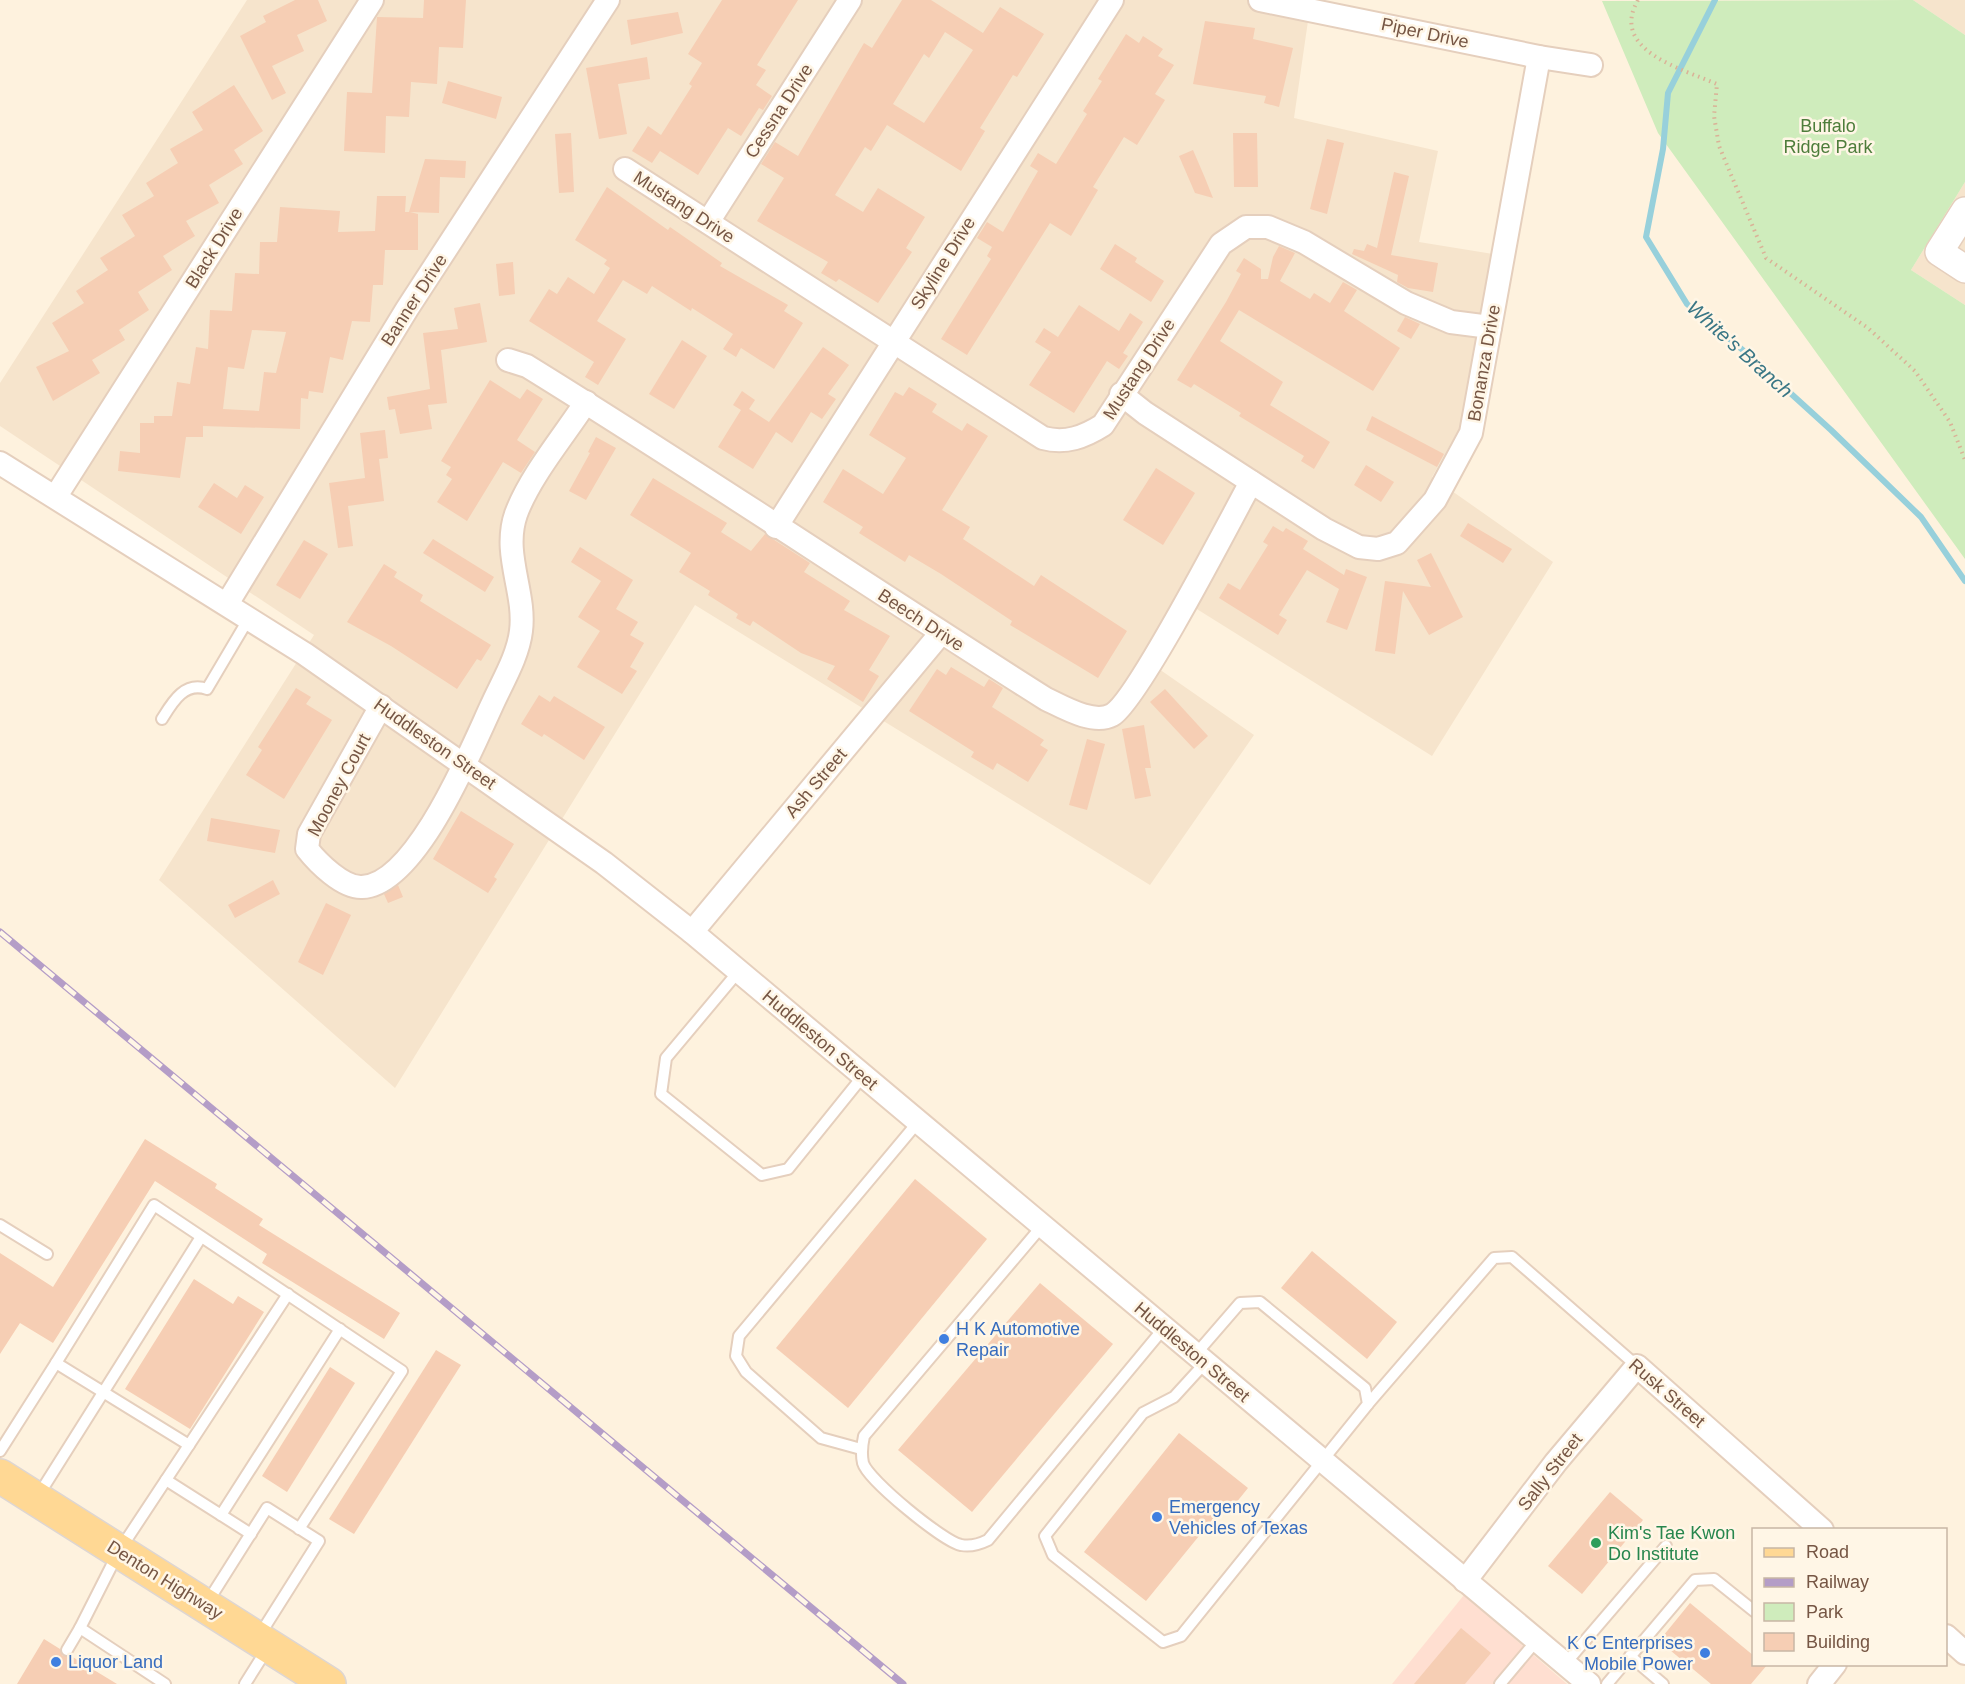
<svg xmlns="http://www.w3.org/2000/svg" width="1965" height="1684" font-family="Helvetica,sans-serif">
<rect width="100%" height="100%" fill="#fef2de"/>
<g fill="#f6e4cc">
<path d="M247,0h1064l-17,118 144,33 -19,91 74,12 -33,173 -28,50 121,85 -121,194 -240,-150 -33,63 95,66 -104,150 -455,-280 -300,483 -236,-208 155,-245 -314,-209v-43z"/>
<path d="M1913,0h52v35z"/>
<path d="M1965,182v123l-54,-35z"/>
</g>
<path fill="#ffdfd1" d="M1464,1595l103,89h-175z"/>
<path fill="#cfecbc" d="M1913,0l52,35v147l-54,88 54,35v254l-307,-426 -56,-132z"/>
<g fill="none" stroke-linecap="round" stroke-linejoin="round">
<path stroke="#97d0db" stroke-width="6" d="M1715,0l-47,93 -5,56 -17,88 41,67 57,47 87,79 90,87 44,64"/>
</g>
<g fill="#f6ceb4" fill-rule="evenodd">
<path d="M295,0h23l9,21 -30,14 7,16 -32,15 14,27 -14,7 -32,-64 26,-14 -3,-6z"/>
<path d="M424,0h42l-3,48 -24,-1 -2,37 -26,-2 -2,35 -23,-1 -1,37 -41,-2 3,-59 25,1 5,-76 46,1z"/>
<path d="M722,0h76l-41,65 9,5 -10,15 16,11 -9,14 -4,-2 -18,28 -13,-8 -30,47 -38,-24 -8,12 -20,-12 16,-25 13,9 31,-49 -3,-2 13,-21 -14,-9z"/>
<path d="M902,0h29l52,33 17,-26 44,27 -27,43 -4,-2 -33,53 5,3 -24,40 -74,-46 -16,26 -6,-4 -30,48 28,17 15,-24 47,29 -19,31 6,4 -34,51 -39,-24 -3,3 -15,-9 7,-11 -71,-41 27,-43 -23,-14 14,-22 23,14 66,-113 8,5zM945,32l28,18 -49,73 -31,-19 31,-50 5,4z"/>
<path d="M678,12l5,21 -52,12 -4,-25z"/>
<path d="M1205,21l50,7 -2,11 40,9 -14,59 -15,-4 2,-7 -73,-12z"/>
<path d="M1126,34l13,9 4,-7 20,13 -5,7 16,9 -19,29 10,6 -28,45 -13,-8 -31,50 5,3 -27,46 -21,-13 -83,132 -26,-16 50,-80 -4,-3 5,-9 -15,-9 10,-16 16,10 35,-61 -8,-5 8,-13 18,11 31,-50 -4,-3 19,-30 -4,-2z"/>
<path d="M647,57l3,22 -32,5 9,50 -28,5 -13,-71z"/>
<path d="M448,81l54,16 -6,22 -54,-16z"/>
<path d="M234,85l29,46 -29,19 9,14 -34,21 10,18 -33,18 9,15 -32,20 9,14 -34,22 11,18 -30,20 6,10 -33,20 8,13 -47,28 -17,-34 33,-16 -17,-28 32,-20 -8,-12 32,-21 -8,-12 35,-22 -13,-21 32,-19 -8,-13 32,-20 -8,-14 33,-19 -11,-18z"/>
<path d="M571,133l3,59 -15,1 -4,-59z"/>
<path d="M1233,133h24l1,54h-24z"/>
<path d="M1327,139l17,4 -17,71 -17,-5z"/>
<path d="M1193,150l12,28 8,20 -18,-5 -16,-37z"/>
<path d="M425,159l41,2 -1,17 -25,-1 -1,36 -29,-1 8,2v36h-33l-2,35h-10l-3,37 -18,-1 -9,39 -13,-3 -7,36 -14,-2 -1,8 -7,-1 -1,31 -97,-3v11h-17l-6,41 -62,-7 2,-20 20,2v-30h14v-7h18l5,-34 13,2 6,-37 12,2 2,-39 22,1 3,-38 24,1 1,-32h17l3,-35 60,4 -2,21 37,-1 2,-35h29l-1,16h4zM252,330l34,2 -10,41 -12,-1 -5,39 -36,-2 5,-42 16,2z"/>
<path d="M1394,172l15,4 -18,79 47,8 -5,29 -25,-4 -11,-6 1,-7 -46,-21 2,-5 10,2 3,-7 10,4z"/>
<path d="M607,187l61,43 2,-3 52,36 -2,3 68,39 -4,6 19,12 -29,46 -33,-21 -5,9 -13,-8 10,-15 -41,-26 -1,3 -39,-25 -5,8 -24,-14 -26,41 29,18 -28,46 -13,-8 9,-15 -65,-41 20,-32 8,5 11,-17 26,17 16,-26 -6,-4 3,-4 -32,-20z"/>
<path d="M1115,244l22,14 -2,4 29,19 -13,21 -51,-33z"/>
<path d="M1279,246l16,7 -15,28 30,18 4,-6 16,10 13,-21 14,8 -13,21 56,37 -27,43 -134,-81 -19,31 63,41 -13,23 60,37 -16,27 -13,-8 3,-5 -65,-40 2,-3 -47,-29 -3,4 -14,-8 49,-78 15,-28 -5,-3 8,-13 17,11v10h7l5,-22z"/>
<path d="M513,262l2,32 -16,2 -3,-32z"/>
<path d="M480,303l7,39 -46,8 6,53 -19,2 4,24 -32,5 -5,-25 -6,1 -2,-13 43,-8 -7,-56 35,-4 -4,-21z"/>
<path d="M1079,305l40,26 11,-18 13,9 -20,31 5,3 -9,13 -12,-8 -33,52 -45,-28 22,-33 -16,-10 9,-14 14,9z"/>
<path d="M1405,317l15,7 -9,15 -14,-8z"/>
<path d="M682,340l25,16 -33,53 -25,-15z"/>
<path d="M823,347l26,18 -21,29 8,5 -14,20 -11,-7 -19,31 -16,-11 -23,37 -35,-22 23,-37 -8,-5 9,-14 13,9 -6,9 20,13z"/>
<path d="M490,380l30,19 7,-10 16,10 -26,41 18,12 -14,21 -18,-11 -36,59 -30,-19 15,-23 -6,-4 5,-8 -10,-6z"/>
<path d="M909,387l28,17 -5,8 30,19 5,-8 21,13 -46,74 28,17 -7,12 71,47 7,-11 86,56 -29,47 -88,-53 2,-4 -71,-47 -32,-19 -4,7 -46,-29 4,-6 -40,-25 20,-33 40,25 23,-36 -37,-23 26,-43 8,4z"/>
<path d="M1372,416l72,38 -7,13 -71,-37z"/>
<path d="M385,430l3,28 -9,1 5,42 -36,5 5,40 -15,2 -9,-65 36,-5 -5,-45z"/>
<path d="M596,437l20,11 -30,52 -17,-9 21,-38 -2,-1z"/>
<path d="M1366,465l28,17 -13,20 -27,-17z"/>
<path d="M1156,468l39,25 -32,52 -40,-25z"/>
<path d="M653,478l74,45 -6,9 30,19 14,-17 45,29 -6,9 46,29 -6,9 46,26 -21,34 10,6 -16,26 -36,-23 8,-13 -34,-13 -48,-32 -3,5 -14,-8 2,-4 -30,-19 2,-4 -31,-19 12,-19 -61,-38z"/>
<path d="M214,483l23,15 8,-13 19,12 -23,37 -43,-27z"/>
<path d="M1468,523l44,26 -9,14 -43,-27z"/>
<path d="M1273,526l10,6 3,-4 22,13 -5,8 41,26 2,-6 21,8 -20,53 -21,-8 13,-33 -32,-19 -28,45 8,5 -9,15 -59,-37 9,-15 12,7 28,-45 -5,-3z"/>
<path d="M433,539l61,38 -9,15 -62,-39z"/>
<path d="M304,540l24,14 -28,45 -24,-14z"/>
<path d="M580,547l53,33 -17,29 22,13 -8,13 14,8 -14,24 7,4 -15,23 -45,-27 23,-36 -22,-14 23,-36 -30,-19z"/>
<path d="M1431,553l32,64 -34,18 -26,-44 -8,63 -20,-3 10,-70 46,6 -14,-27z"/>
<path d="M384,564l13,8 -3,5 29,18 -3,6 71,44 -10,16 -4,-2 -20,30 -66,-43 -44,-24z"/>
<path d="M951,667l33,20 5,-8 14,9 -11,19 52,33 -4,5 8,5 -20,32 -31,-19 -4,7 -22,-13 3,-5 -65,-41 28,-42 9,6z"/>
<path d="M296,688l15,9 -5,7 26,16 -48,79 -38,-24 16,-25 -4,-3z"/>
<path d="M1165,689l43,47 -14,13 -44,-47z"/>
<path d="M539,695l11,7 4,-6 51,31 -21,33 -40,-26 -2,3 -21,-13z"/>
<path d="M1144,725l7,43h-6l6,28 -16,3 -13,-70z"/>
<path d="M1087,739l18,5 -18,66 -18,-5z"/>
<path d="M461,811l53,33 -20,33 3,2 -9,14 -55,-34z"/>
<path d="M211,818l69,12 -5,23 -68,-12z"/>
<path d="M273,880l7,14 -45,24 -7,-13z"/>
<path d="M398,885l5,12 -15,6 -4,-9z"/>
<path d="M326,903l25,12 -28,60 -25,-13z"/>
<path d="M145,1139l72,45 -2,4 48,31 -4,6 141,88 -16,26 -122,-76 5,-9 -112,-73 -102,162 -33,-20 -20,31v-101l53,34z"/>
<path d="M915,1179l72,60 -139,169 -72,-60z"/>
<path d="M1312,1251l85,71 -30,37 -86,-71z"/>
<path d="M194,1279l39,25 5,-8 26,16 -74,117 -65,-40z"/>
<path d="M1040,1283l73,61 -141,168 -74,-62z"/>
<path d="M436,1350l25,15 -107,169 -25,-15z"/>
<path d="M330,1367l25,16 -68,109 -25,-16z"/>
<path d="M1179,1433l69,55 -21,26 -6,-5 -75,92 -62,-49z"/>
<path d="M1610,1492l33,28 -61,74 -34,-28z"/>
<path d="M1690,1603l64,53v9h13l-16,19h-40l-52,-43z"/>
<path d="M1461,1628l30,25 -26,31h-51z"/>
<path d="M44,1639l16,10 3,7h8l46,28h-100z"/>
</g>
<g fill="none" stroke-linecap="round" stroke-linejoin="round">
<defs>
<g id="service">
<path d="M162,719c10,-16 22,-38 45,-30l42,-71"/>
<path d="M738,972l-72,86 -5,36 101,81 26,-6 75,-93"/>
<path d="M0,1225l47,29"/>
<path d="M1042,1226l-178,210c-2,9 -3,18 -1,27 5,17 81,79 98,82 10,2 19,-1 27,-5l176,-212"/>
<path d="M1195,1355l45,-52 20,-1 105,86 3,16 -187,232 -18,6 -110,-87 -8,-19 98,-123 31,-16 31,-34"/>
<path d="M1368,1404l126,-146 18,-1 125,109"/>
<path d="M189,1445l99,-151"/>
<path d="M861,1449l-40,-11 -75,-66 -10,-16 3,-20 179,-214"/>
<path d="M0,1451l56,-88"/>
<path d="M166,1480l85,54"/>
<path d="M38,1496l163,-259"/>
<path d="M221,1515l119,-186"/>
<path d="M207,1603l60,-95 52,33 -60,95"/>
<path d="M67,1650l13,-22"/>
<path d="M1630,1656l33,28"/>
<path d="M1565,1664l101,-118"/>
<path d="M165,1684l-85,-56 39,-77 70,-106 -133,-82 98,-158 248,166 -103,158"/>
<path d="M245,1684l22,-35"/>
<path d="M1500,1684l37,-44"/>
<path d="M1607,1684l88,-104 19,-1 40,32"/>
</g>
<g id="minor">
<path d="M1260,0l279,57 52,8"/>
<path d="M625,169l418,269c23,6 41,-1 60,-13l118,-181 25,-17h22l36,15 102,61 45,19 39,5"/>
<path d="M708,222l142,-222"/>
<path d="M508,360l19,6c175,108 345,223 519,333 17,8 47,26 66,16 25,-14 119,-196 139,-233"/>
<path d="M1121,394l24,19 179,116 35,18 19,2 19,-6 38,-43 36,-67 68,-376"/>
<path d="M0,463l305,191 299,209 88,69 897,752"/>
<path d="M56,496l316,-496"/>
<path d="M776,527l336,-527"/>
<path d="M227,604l180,-295 201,-309"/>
<path d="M381,706l-72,128 -2,15c11,14 36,39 55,38 54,-2 109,-137 129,-180 10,-23 27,-50 30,-76 5,-39 -19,-77 -5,-117 14,-38 48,-78 70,-112"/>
<path d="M692,932l249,-299"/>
<path d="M1465,1581l91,-119 81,-96 185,164"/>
<path d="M1946,1636l19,17"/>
<path d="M1819,1684l16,-20"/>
</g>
<path id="tertiary" d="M1965,211l-26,41 26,17"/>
<path id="primary" d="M0,1476l329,208"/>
</defs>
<use href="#service" stroke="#e5cfbd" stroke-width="14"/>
<use href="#minor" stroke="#e5cfbd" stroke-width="26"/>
<use href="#tertiary" stroke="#e5cfbd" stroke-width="30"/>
<use href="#primary" stroke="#ded6d2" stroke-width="36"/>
<path stroke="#dab297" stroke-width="4" stroke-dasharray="1.5 4.5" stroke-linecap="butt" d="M1638,0c-29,50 44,69 79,84l-3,32 5,30 47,112 102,70 47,43 35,51 15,38"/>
<use href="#service" stroke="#fff" stroke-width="10"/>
<use href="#minor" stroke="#fff" stroke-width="22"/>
<use href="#tertiary" stroke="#fff" stroke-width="27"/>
<use href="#primary" stroke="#ffd894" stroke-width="33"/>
<defs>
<path id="rail" d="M0,932l903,752"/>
</defs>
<use href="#rail" stroke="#b49dc7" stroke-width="7"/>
<use href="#rail" stroke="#fff6e6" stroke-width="4.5" stroke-dasharray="14" stroke-linecap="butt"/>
</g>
<g fill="#3f7fe0" stroke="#fff6e6" stroke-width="2">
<circle cx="944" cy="1339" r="6"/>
<circle cx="1157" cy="1517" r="6"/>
<circle cx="1705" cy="1653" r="6"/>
<circle cx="56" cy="1662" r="6"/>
</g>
<circle fill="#2e9e5b" stroke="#fff6e6" stroke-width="2" cx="1596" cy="1543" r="6"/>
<g text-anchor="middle" stroke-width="5" stroke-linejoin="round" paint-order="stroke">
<g font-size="18" fill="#765644" stroke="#fff6e6">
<text transform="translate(1425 33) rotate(12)" y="6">Piper Drive</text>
<text transform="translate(779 111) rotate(-57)" y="6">Cessna Drive</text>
<text transform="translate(684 207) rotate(33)" y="6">Mustang Drive</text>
<text transform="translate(214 248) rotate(-58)" y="6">Black Drive</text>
<text transform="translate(943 263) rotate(-58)" y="6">Skyline Drive</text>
<text transform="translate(414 300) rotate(-57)" y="6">Banner Drive</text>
<text transform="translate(1484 363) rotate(-80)" y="6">Bonanza Drive</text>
<text transform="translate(1139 369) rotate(-57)" y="6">Mustang Drive</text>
<text transform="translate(921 620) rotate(33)" y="6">Beech Drive</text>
<text transform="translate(435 744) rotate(35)" y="6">Huddleston Street</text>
<text transform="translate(816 783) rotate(-50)" y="6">Ash Street</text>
<text transform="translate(339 785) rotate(-62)" y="6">Mooney Court</text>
<text transform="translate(820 1040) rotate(40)" y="6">Huddleston Street</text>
<text transform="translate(1192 1352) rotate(40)" y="6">Huddleston Street</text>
<text transform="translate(1667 1393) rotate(41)" y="6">Rusk Street</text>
<text transform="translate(1550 1472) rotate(-52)" y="6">Sally Street</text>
<text transform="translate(165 1580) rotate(32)" y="6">Denton Highway</text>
</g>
<g font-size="18" fill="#4e7d3b" stroke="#fff6e6">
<text x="1828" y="132">Buffalo<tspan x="1828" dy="21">Ridge Park</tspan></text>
</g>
<g font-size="18" fill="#366cbe" stroke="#fff6e6" text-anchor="start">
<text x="956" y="1335">H K Automotive<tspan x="956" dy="21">Repair</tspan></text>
<text x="1169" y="1513">Emergency<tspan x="1169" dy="21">Vehicles of Texas</tspan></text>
<text x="1693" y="1649" text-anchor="end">K C Enterprises<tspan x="1693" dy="21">Mobile Power</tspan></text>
<text x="68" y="1668">Liquor Land</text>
</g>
<g font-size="18" fill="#27864d" stroke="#fff6e6" text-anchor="start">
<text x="1608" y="1539">Kim's Tae Kwon<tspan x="1608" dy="21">Do Institute</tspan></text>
</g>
<g font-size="20" font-style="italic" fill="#3a7785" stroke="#fff6e6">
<text transform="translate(1740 349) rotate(42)" y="7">White's Branch</text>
</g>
</g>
<rect x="1752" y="1528" width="195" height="138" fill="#fff6e6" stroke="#c8b6a5" stroke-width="1.5"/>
<rect x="1764" y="1548" width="30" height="9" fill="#ffd894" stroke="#c8b6a5" stroke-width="1.5"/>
<text x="1806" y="1558" font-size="18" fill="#765644">Road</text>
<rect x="1764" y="1578" width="30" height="9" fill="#b49dc7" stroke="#c8b6a5" stroke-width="1.5"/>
<text x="1806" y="1588" font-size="18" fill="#765644">Railway</text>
<rect x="1764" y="1603" width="30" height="18" fill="#cfecbc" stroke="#c8b6a5" stroke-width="1.5"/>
<text x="1806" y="1618" font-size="18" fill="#765644">Park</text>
<rect x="1764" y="1633" width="30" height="18" fill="#f6ceb4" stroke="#c8b6a5" stroke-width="1.5"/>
<text x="1806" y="1648" font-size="18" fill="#765644">Building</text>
</svg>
